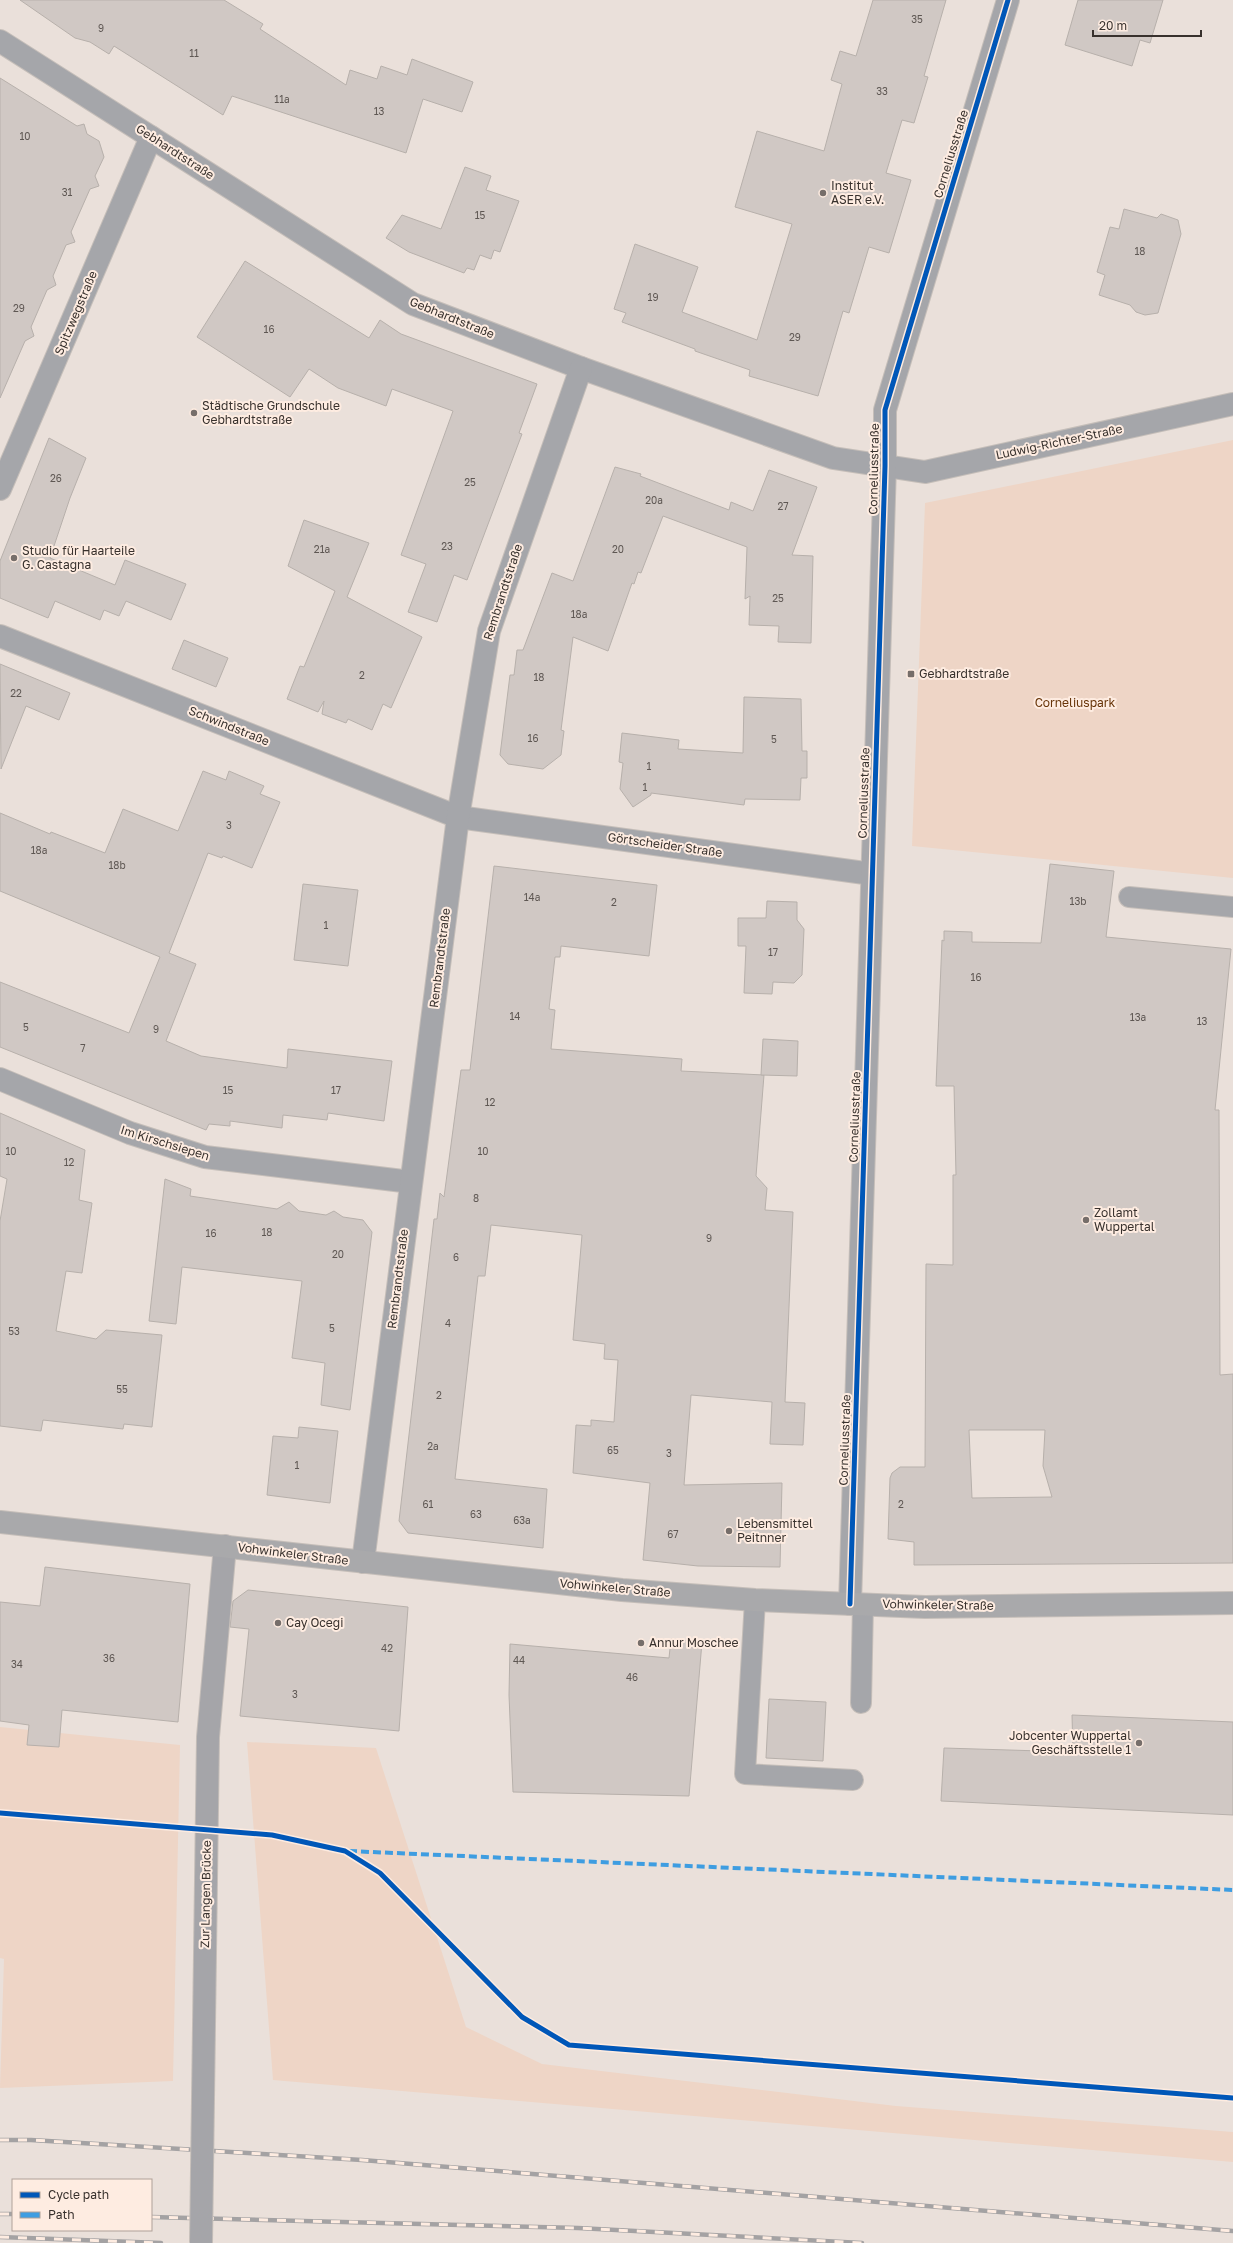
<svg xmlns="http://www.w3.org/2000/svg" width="1233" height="2243" font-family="'Golos Text',sans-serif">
<rect width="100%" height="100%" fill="#eae0da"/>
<g fill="#eed5c6">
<path d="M1233,440v438l-321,-32 13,-343z"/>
<path d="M0,1727l180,18 -7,336 -173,7 4,-129 -4,-1z"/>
<path d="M247,1742l129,6 90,279 76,37 354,42 337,26v30l-960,-82z"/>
</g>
<g fill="#d0c8c4" stroke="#b7b0ab" fill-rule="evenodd">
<path d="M20,0h204l39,24 -3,5 86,56 4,-15 27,9 4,-13 26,9 5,-16 61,23 -11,30 -39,-13 -17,54 -174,-57 -9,19 -109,-69 -5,8 -19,-12 -15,-4z"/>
<path d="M873,0h73l-22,76 4,1 -14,46 -12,-3 -16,53 25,7 -22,73 -20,-6 -20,66 -6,-2 -25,85 -69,-20 1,-6 -55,-19v-2l-73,-27 4,-9 -12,-4 21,-65 63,23 -16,45 75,28 35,-116 -57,-17 22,-76 67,20 18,-67 -11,-4 9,-29 16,5z"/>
<path d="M1078,0h85l-13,43 -10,-3 -8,26 -67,-21z"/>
<path d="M0,78l77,48 7,-2 3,10 12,7 5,16 -9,19 4,10 -9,3 -19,43 4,10 -9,3 -13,31 3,9 -9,5 -16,37 3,9 -9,5 -25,57z"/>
<path d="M465,167l26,9 -5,14 33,11 -19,51 -6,-2 -3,9 -11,-4 -6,15 -7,-2 -3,5 -55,-21 -23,-14 16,-23 39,14z"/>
<path d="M1124,209l33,9 4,-4 17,6 3,14 -23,79 -13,2 -9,-3 -6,-7 -31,-10 6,-20 -8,-3 13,-45 9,2z"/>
<path d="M245,261l124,77 11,-18 21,14 136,50 -18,49 3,1 -55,146 -13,-5 -17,47 -29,-10 18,-48 -25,-9 52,-144 -61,-22 -6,17 -48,-18 -29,-19 -19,28 -93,-60z"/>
<path d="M49,438l37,20 -16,40 -20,60 65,27 10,-25 61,24 -15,36 -45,-19 -7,15 -15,-6 -4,10 -45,-19 -7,17 -48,-20v-37z"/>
<path d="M615,467l26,7 -1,2 89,34 2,-8 22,9 16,-41 48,17 -25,68 21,1 -2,87 -33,-1 1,-16 -30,-1 1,-29 -5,3 2,-52 -84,-31 -22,57 -3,-1 -4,12 -2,-1 -24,68 -35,-14 -12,93 3,1 -3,24 -18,14 -35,-5 -8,-9 10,-80h4l3,-25h6l29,-77 21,8z"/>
<path d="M304,520l65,23 -22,54 75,40 -31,71 -8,-4 -11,26 -24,-11 -2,4 -24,-9 2,-13 -6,11 -31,-13 13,-33 4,1 31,-76 -47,-25z"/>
<path d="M184,640l44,18 -12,29 -44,-18z"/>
<path d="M0,664l70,29 -11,27 -33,-14 -25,63z"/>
<path d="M744,697l57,2 1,52h5v27h-6l-1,22 -55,-1 -1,6 -93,-12v2l-18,12 -13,-18 3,-26 -4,-1 3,-29 57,7 -1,9 65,4z"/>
<path d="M203,771l23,9 3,-9 35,15 -4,8 20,8 -28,66 -29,-12 -1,2 -14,-5 -39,100 27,11 -30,77 35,15 86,12 1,-19 104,12 -8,60 -56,-8 -1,7 -44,-5 -1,13 -52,-7v5l-21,-2 -3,6 -206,-83v-65l129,51 31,-76 -160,-66v-78l50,21 1,-2 54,21 18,-44 55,22z"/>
<path d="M1050,864l64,7 -8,66 125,12 -16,161h4l1,265 13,-1v189l-319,2v-23l-26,-3 2,-61 2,-5 8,-6h25l1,-203 27,1v-90h3l-2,-89h-18l6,-146 2,1v-10l28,1v10l69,1zM969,1430h76l-2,36 9,31 -80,1z"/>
<path d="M494,866l163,19 -8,71 -88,-10 -1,11h-5l-6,52 6,1 -4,39 131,10 -1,12 83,4 -8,101 11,12 -2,22 28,2 -8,190 20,1 -2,42 -33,-1 2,-42 -81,-7 -7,90 98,-2 -2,84 -82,-1 -55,-6 7,-77 -77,-10 3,-48 15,1v-6l23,2 4,-62 -14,-1 1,-15 -32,-4 9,-105 -91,-10 -6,51h-7l-23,203 92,10 -4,59 -135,-15 -9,-12 35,-302h3l3,-26 4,4 17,-127h9z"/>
<path d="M303,884l55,6 -10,76 -54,-6z"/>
<path d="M767,901l30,1v18l7,9 -2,46 -8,8 -21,-1 -1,12 -28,-1 2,-47h-8v-28h28z"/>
<path d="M763,1039l35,2 -1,35 -36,-1z"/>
<path d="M0,1113l85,37 -6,50 13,3 -10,70 -16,-2 -10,60 40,8 10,-9 56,5 -10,92 -28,-3 -1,5 -80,-9 -2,11 -41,-5v-205l7,-42 -7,-3z"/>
<path d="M165,1179l26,10 -1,7 87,13 12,-7 10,9 27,4 8,-4 9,6 20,3 9,12 -22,178 -29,-5 4,-42 -33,-5 10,-77 -120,-14 -6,57 -27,-3z"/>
<path d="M299,1427l39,4 -8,72 -63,-8 6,-59 25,2z"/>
<path d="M45,1567l145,17 -12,138 -116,-12 -3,37 -32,-2 2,-20 -29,-4v-119l40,4z"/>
<path d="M248,1590l160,17 -9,124 -159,-15 9,-87 -19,-2 3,-26z"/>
<path d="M671,1639l31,3 -13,154 -176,-4 -4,-97 1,-51 159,14z"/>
<path d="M769,1699l57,3 -3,59 -57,-3z"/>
<path d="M1072,1715l161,7v93l-292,-14 3,-53 129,4z"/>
</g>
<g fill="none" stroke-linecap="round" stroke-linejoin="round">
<defs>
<g id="lane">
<path d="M1129,897l104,10"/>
<path d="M755,1600l-10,174 108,6"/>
<path d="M861,1703l2,-99"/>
</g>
<g id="street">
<path d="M0,41l413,263 168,64 252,90 92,14 308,-68"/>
<path d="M0,489l151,-352"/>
<path d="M0,636l458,181 414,57"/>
<path d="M0,1079l130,54 75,24 206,25"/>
<path d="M363,1562l95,-745 31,-186 92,-263"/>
<path d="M850,1604l35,-1138v-56l123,-410"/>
</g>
<path id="secondary" d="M206,1880l2,-143 17,-191"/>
<path id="primary" d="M0,1522l622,68 133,10 170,7 308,-4"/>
</defs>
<use href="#lane" stroke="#c5beb9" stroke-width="22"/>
<use href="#street" stroke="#c5beb9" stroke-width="24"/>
<use href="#secondary" stroke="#c5beb9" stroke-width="24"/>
<use href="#primary" stroke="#c5beb9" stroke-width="24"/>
<use href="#lane" stroke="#a5a6aa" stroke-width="20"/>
<use href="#street" stroke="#a5a6aa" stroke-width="22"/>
<use href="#secondary" stroke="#a5a5a9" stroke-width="22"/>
<use href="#primary" stroke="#a9a9ab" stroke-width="22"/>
<defs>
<g id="rail">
<path d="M0,2140h31l331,20 871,71"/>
<path d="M0,2214h13"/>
<path d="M151,2217l427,11 284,15"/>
<path d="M0,2237l161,6"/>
</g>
</defs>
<use href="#rail" stroke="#a4a2a3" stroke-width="4.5"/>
<use href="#rail" stroke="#feece1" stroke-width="3" stroke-dasharray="9" stroke-linecap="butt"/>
<defs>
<path id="secondary-bridge" d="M201,2243l5,-363"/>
</defs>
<use href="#secondary-bridge" stroke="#c5beb9" stroke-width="24" stroke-linecap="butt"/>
<use href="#secondary-bridge" stroke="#a5a5a9" stroke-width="22"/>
<path stroke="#3e9de1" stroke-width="4" stroke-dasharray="8 4" stroke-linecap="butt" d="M349,1851l884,39"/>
<defs>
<g id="cycleway">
<path d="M850,1604l35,-1138v-56l123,-410"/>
<path d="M0,1813l272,22 73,16 35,22 142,144 47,28 664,53"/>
</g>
</defs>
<use href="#cycleway" stroke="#feece1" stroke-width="8"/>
<use href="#cycleway" stroke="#0057b8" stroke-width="5"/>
</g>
<g fill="#766e6a" stroke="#feece1" stroke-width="1.5">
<circle cx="823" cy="193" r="4"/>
<circle cx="194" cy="413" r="4"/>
<circle cx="14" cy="558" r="4"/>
<rect x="907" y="670" width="8" height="8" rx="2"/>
<circle cx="1086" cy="1220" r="4"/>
<circle cx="729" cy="1531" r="4"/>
<circle cx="278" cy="1623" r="4"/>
<circle cx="641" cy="1643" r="4"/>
<circle cx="1139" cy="1743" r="4"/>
</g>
<g text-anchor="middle" stroke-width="4" stroke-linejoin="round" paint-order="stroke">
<g font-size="10" fill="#5e5753">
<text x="917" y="23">35</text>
<text x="101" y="32">9</text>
<text x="194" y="57">11</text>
<text x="882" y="95">33</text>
<text x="282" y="103">11a</text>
<text x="379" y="115">13</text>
<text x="25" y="140">10</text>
<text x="67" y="196">31</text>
<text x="480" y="219">15</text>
<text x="1140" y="255">18</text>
<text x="653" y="301">19</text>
<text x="19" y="312">29</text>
<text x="269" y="333">16</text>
<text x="795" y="341">29</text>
<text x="56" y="482">26</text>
<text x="470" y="486">25</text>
<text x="654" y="504">20a</text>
<text x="783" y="510">27</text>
<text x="447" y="550">23</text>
<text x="322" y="553">21a</text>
<text x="618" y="553">20</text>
<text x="778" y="602">25</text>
<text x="579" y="618">18a</text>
<text x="362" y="679">2</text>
<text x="539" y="681">18</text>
<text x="16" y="697">22</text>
<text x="533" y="742">16</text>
<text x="774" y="743">5</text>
<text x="649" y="770">1</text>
<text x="645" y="791">1</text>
<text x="229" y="829">3</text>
<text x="39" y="854">18a</text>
<text x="117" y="869">18b</text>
<text x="532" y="901">14a</text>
<text x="1078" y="905">13b</text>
<text x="614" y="906">2</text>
<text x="326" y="929">1</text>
<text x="773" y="956">17</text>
<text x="976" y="981">16</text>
<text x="515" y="1020">14</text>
<text x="1138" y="1021">13a</text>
<text x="1202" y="1025">13</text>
<text x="26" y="1031">5</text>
<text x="156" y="1033">9</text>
<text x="83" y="1052">7</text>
<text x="228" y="1094">15</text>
<text x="336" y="1094">17</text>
<text x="490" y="1106">12</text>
<text x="11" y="1155">10</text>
<text x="483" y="1155">10</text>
<text x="69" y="1166">12</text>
<text x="476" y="1202">8</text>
<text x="267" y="1236">18</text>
<text x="211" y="1237">16</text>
<text x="709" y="1242">9</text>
<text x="338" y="1258">20</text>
<text x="456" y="1261">6</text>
<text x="448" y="1327">4</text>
<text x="332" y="1332">5</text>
<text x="14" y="1335">53</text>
<text x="122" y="1393">55</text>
<text x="439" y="1399">2</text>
<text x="433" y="1450">2a</text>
<text x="613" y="1454">65</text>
<text x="669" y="1457">3</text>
<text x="297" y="1469">1</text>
<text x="428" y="1508">61</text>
<text x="901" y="1508">2</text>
<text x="476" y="1518">63</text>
<text x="522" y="1524">63a</text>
<text x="673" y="1538">67</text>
<text x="387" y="1652">42</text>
<text x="109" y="1662">36</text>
<text x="519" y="1664">44</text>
<text x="17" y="1668">34</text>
<text x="632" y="1681">46</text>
<text x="295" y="1698">3</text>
</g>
<g font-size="12" fill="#38312d" stroke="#feece1">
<text transform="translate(175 152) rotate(33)" y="4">Gebhardtstraße</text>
<text transform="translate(951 154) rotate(-73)" y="4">Corneliusstraße</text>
<text transform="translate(76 313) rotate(-67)" y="4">Spitzwegstraße</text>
<text transform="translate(452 318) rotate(22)" y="4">Gebhardtstraße</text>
<text transform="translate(1059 442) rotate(-12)" y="4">Ludwig-Richter-Straße</text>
<text transform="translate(874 469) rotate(-89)" y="4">Corneliusstraße</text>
<text transform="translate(503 592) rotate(-72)" y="4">Rembrandtstraße</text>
<text transform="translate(229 726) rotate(22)" y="4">Schwindstraße</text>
<text transform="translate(864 793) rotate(-88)" y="4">Corneliusstraße</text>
<text transform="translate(665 845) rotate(8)" y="4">Görtscheider Straße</text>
<text transform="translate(440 958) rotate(-83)" y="4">Rembrandtstraße</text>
<text transform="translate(855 1117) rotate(-88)" y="4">Corneliusstraße</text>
<text transform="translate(165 1143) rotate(17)" y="4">Im Kirschsiepen</text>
<text transform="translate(398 1279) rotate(-83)" y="4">Rembrandtstraße</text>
<text transform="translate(845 1440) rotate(-88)" y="4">Corneliusstraße</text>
<text transform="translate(293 1554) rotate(7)" y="4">Vohwinkeler Straße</text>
<text transform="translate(615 1588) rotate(5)" y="4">Vohwinkeler Straße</text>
<text transform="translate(938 1605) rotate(1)" y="4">Vohwinkeler Straße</text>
<text transform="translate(206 1894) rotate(-89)" y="4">Zur Langen Brücke</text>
</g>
<g font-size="12" fill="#38312d" stroke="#feece1" text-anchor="start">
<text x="831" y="190">Institut<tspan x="831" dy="14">ASER e.V.</tspan></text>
<text x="202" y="410">Städtische Grundschule<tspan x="202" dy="14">Gebhardtstraße</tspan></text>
<text x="22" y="555">Studio für Haarteile<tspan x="22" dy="14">G. Castagna</tspan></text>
<text x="919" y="678">Gebhardtstraße</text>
<text x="1094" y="1217">Zollamt<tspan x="1094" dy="14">Wuppertal</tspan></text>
<text x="737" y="1528">Lebensmittel<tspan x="737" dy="14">Peitnner</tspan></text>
<text x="286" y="1627">Cay Ocegi</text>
<text x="649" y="1647">Annur Moschee</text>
<text x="1131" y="1740" text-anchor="end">Jobcenter Wuppertal<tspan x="1131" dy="14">Geschäftsstelle 1</tspan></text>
</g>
<g font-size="12" fill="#673408" stroke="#feece1">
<text x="1075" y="707">Corneliuspark</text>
</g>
</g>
<rect x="12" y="2179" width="140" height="52" fill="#feece1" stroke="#afa199"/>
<rect x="20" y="2192" width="20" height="6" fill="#0057b8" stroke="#afa199"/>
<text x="48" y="2199" font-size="12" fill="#38312d">Cycle path</text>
<rect x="20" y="2212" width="20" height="6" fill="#3e9de1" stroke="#afa199"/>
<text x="48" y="2219" font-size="12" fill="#38312d">Path</text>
<path d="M1093 30v6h108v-6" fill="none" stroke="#38312d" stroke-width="2"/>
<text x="1099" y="30" font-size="12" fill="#38312d" stroke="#feece1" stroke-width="3" paint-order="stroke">20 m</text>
</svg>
